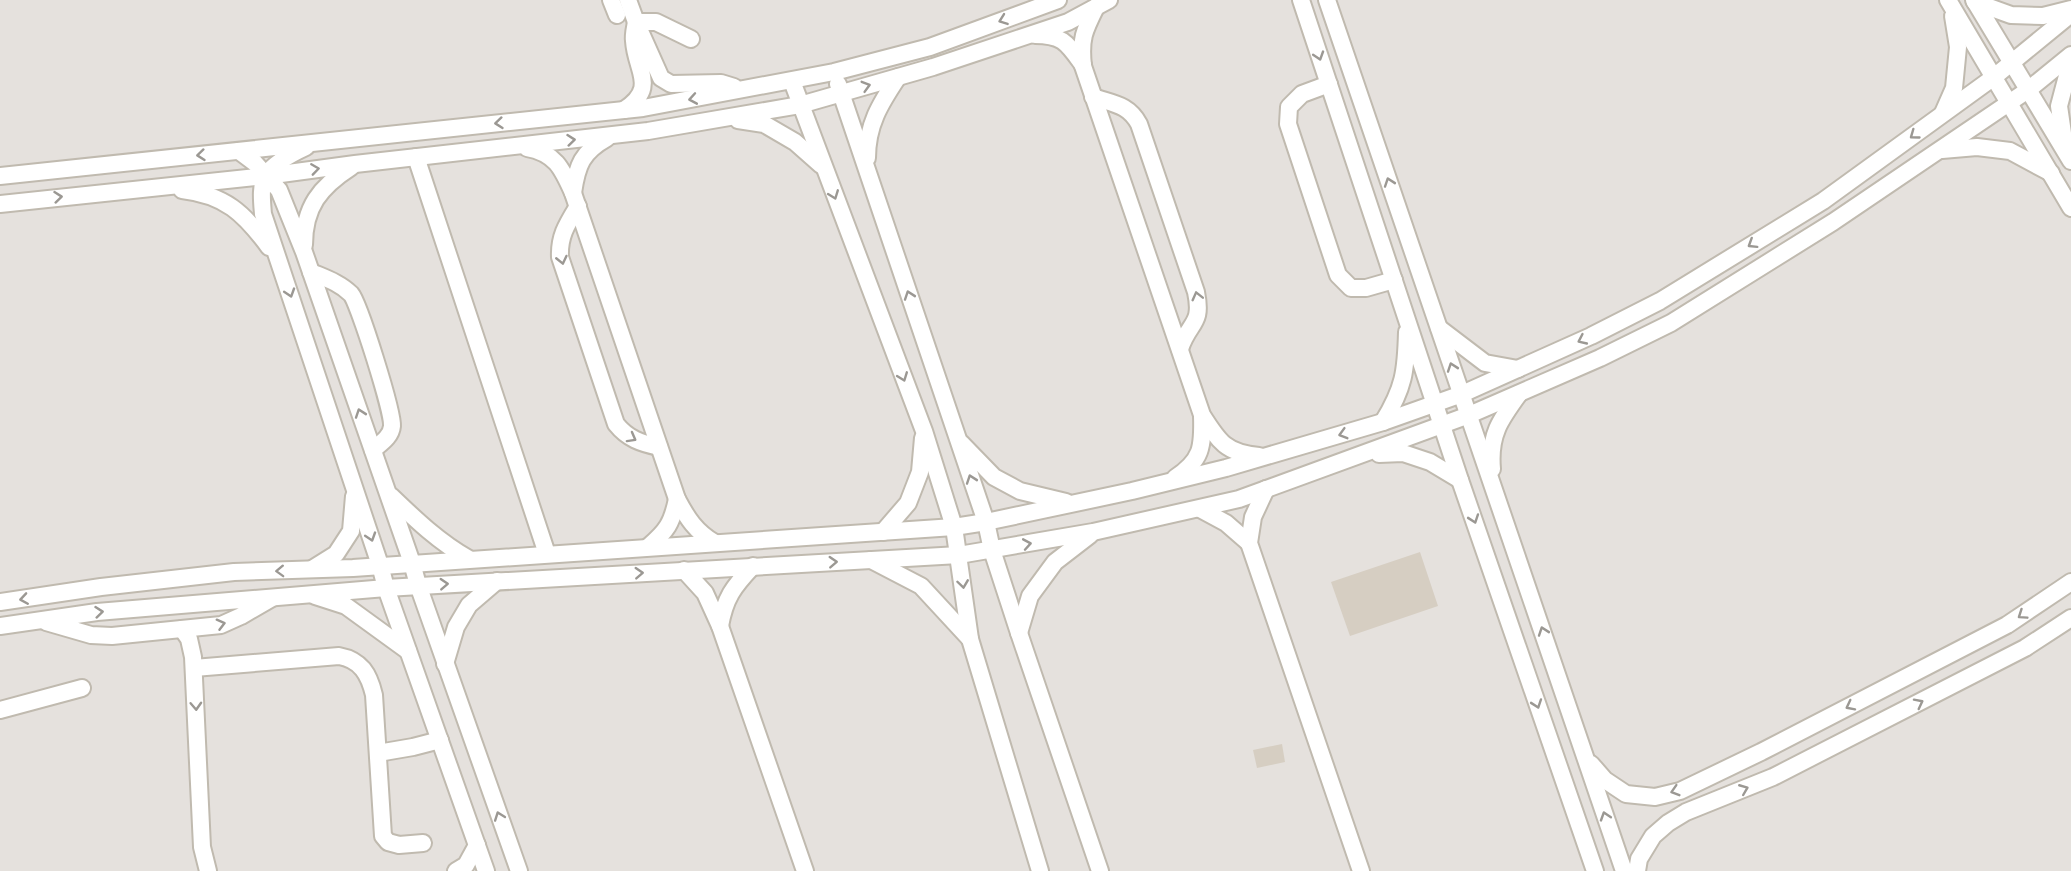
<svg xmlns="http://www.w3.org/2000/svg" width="2071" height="871" font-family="'Public Sans',sans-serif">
<rect width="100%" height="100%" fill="#f5f2ec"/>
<rect fill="#e5e1dd" x="0" y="0" width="2071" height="871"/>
<g fill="#d6cec2">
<path d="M1420,552l18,54 -88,30 -19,-54z"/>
<path d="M1282,744l3,18 -28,6 -4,-18z"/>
</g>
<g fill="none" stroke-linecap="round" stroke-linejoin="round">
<defs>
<g id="minor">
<path d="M611,0l6,15"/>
<path d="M628,0l8,22h20l35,17"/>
<path d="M1301,0l159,480 135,391"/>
<path d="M1327,0l297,871"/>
<path d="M1948,0l123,208"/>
<path d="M1974,0l97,161"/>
<path d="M1975,2l36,13 32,1 28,-7"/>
<path d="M1096,7c-12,24 -16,32 -13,59l119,349c17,27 24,38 57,41"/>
<path d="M1035,35c28,0 32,8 48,30"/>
<path d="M792,81l132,350 30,96 16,112 70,232"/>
<path d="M838,84l148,438 6,28 27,83 81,238"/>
<path d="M1329,84l-27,10 -13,13 -1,17 50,151 13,13h15l28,-8"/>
<path d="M1093,97c20,7 35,7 46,27l57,168c7,34 -7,29 -16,57"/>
<path d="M624,110c34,-23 12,-38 10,-69 -1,-6 1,-13 2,-19l25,56 10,6 50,-1 13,4"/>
<path d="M1943,113l11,-25 4,-41 -5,-31"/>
<path d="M738,120l26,4 31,18 26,23"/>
<path d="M306,147c-13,6 -32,16 -40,28 -6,11 -4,27 -3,39l117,351 6,23 100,283"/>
<path d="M2065,147l-6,-41 9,-34 3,-4"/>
<path d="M527,148c28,5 35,20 46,45l104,306c10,19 19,33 38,44"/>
<path d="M1942,150l35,-3 33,4 41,22"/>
<path d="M239,151l16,12 24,27 25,62 108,311 6,22 101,286"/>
<path d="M416,157l131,397"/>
<path d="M867,158c0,-33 13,-54 31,-81"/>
<path d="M0,176l643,-68 191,-36 96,-25 128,-47"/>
<path d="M182,190c43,5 62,23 87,57"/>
<path d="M573,193c4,-28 9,-41 34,-55"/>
<path d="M0,204l266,-28 89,-12 293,-33 152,-26 133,-38 135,-45 41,-22"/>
<path d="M578,206c-11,18 -19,30 -18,51l56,167c12,15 25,19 43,23"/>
<path d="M304,245c0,-38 16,-58 47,-78"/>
<path d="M311,272c14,6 29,11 40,22 8,9 42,118 41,132 -1,11 -11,17 -19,24"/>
<path d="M1439,328l46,35 33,6"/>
<path d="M1383,422c21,-34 23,-51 24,-90"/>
<path d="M961,443l33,34 26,14 46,11"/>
<path d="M1379,454l24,-1 27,9 30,18"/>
<path d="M1492,469c-3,-34 8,-49 27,-75"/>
<path d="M1175,478c27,-18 28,-31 27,-62"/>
<path d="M1266,489l-13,28 -4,26 112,328"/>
<path d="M391,496c25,24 48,46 78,63"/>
<path d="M1200,509l26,14 23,20"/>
<path d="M883,532l25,-29 12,-31 3,-34"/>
<path d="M648,547c19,-16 24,-24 29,-48"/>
<path d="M871,560l50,26 49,53"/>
<path d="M312,569l24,-15 15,-23 3,-35"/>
<path d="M684,570l21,23 15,33 85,245"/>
<path d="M315,596l31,10 62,45"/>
<path d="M0,602l101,-15 133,-15 119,-4 601,-41 32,-5 146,-31 94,-23 157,-46 79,-28 129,-58 69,-35 163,-100 171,-124 77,-63"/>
<path d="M46,622l45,13 21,1 109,-11 20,-9 31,-18"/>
<path d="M0,626l97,-14 289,-24 573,-33 134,-23 146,-33 230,-84 131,-57 71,-35 162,-101 195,-132 43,-35"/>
<path d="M720,626c5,-28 13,-39 33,-60"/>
<path d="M182,629l7,10 4,18 9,190 6,24"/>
<path d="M1019,633l11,-37 25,-34 35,-27"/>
<path d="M445,664l11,-37 13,-22 28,-24"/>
<path d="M194,668l145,-12c22,4 30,18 35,39l9,141 5,6 11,3 24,-2"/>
<path d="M0,710l82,-22"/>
<path d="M378,753l35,-6 27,-7"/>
<path d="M1591,764l14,16 21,14 29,3 25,-6 81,-39 246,-127 64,-43"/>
<path d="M456,871l10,-6 11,-20"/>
<path d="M1637,871l2,-12 14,-23 15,-13 18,-11 87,-35 252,-129 46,-30"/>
</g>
</defs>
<use href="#minor" stroke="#c0baaf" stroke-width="20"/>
<use href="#minor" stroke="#fff" stroke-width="16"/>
</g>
<defs><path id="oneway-chevron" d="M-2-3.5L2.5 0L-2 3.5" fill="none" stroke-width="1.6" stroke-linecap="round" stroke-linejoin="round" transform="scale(1.5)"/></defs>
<g stroke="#9b9893">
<use href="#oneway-chevron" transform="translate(1003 20) rotate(160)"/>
<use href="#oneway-chevron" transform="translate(1319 56) rotate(72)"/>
<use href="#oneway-chevron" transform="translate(866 86) rotate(-16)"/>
<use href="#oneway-chevron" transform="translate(693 99) rotate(170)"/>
<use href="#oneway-chevron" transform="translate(499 123) rotate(174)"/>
<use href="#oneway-chevron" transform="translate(1914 135) rotate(144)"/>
<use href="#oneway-chevron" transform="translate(571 140) rotate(-6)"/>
<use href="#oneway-chevron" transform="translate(201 155) rotate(174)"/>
<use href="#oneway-chevron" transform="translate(315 169) rotate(-8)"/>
<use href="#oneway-chevron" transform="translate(1389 182) rotate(-109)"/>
<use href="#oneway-chevron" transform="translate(834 195) rotate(69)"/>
<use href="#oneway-chevron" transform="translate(58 197) rotate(-6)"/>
<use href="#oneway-chevron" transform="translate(1752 244) rotate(148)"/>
<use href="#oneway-chevron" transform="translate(562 260) rotate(77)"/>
<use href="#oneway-chevron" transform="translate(290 293) rotate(72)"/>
<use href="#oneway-chevron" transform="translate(909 295) rotate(-109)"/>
<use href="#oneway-chevron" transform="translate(1197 296) rotate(-104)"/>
<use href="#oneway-chevron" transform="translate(1582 340) rotate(155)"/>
<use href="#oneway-chevron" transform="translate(1452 367) rotate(-109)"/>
<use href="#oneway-chevron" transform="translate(903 377) rotate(69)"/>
<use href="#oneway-chevron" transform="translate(360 413) rotate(-109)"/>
<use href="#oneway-chevron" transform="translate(1343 434) rotate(164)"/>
<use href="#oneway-chevron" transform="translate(632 438) rotate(29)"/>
<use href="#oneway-chevron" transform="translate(971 479) rotate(-109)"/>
<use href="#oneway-chevron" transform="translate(1474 519) rotate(71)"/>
<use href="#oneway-chevron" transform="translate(371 537) rotate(72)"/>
<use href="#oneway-chevron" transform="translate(1027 544) rotate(-10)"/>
<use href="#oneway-chevron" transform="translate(833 562) rotate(-3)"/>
<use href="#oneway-chevron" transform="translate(280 571) rotate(178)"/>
<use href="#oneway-chevron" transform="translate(639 573) rotate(-3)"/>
<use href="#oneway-chevron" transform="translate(444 584) rotate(-3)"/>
<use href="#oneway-chevron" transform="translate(963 584) rotate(82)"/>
<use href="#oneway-chevron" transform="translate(24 599) rotate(171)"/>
<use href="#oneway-chevron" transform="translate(99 612) rotate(-6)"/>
<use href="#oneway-chevron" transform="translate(2022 615) rotate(146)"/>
<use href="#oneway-chevron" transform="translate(221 624) rotate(-15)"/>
<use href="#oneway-chevron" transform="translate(1543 631) rotate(-109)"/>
<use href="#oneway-chevron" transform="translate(1919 703) rotate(-27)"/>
<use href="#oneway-chevron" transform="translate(1537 704) rotate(71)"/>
<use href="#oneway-chevron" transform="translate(196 706) rotate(87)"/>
<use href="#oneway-chevron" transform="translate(1850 706) rotate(153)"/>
<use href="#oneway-chevron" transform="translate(1744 789) rotate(-22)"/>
<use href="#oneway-chevron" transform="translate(1675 791) rotate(163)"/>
<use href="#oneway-chevron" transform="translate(499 816) rotate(-110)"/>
<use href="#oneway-chevron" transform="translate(1605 816) rotate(-108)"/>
</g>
</svg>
